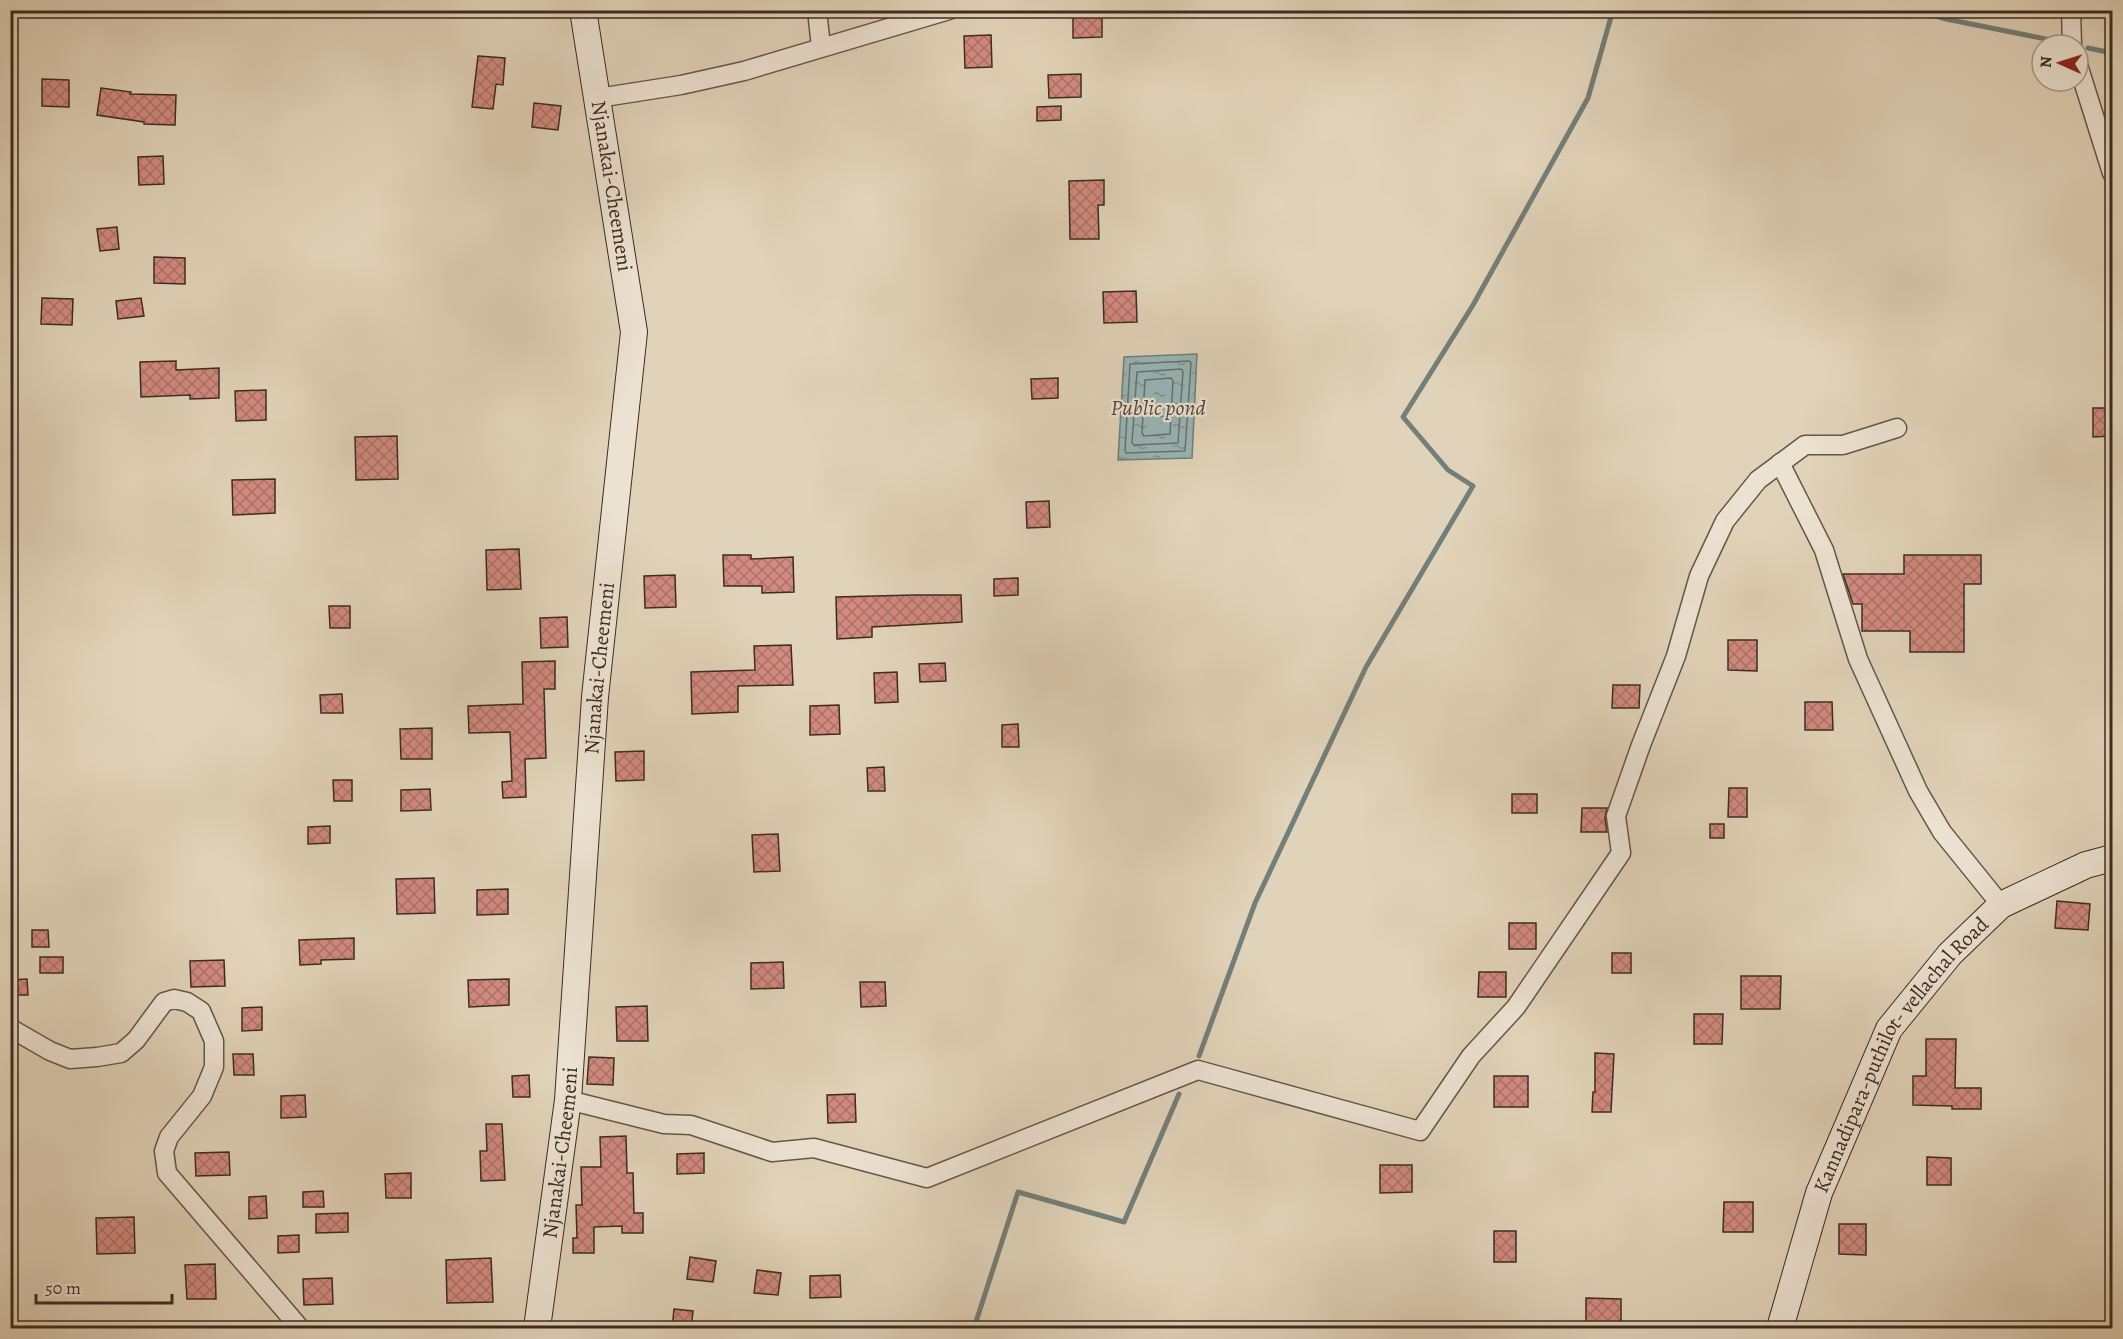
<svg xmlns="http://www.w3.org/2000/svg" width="2123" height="1339" font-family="Alegreya,serif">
<defs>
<pattern id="water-ripples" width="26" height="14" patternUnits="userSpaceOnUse" patternTransform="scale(1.5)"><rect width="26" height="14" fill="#97b6b8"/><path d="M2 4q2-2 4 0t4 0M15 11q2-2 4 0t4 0" fill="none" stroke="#7c9495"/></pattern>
<pattern id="building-cross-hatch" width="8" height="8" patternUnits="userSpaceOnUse" patternTransform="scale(1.5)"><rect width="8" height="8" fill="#d38a80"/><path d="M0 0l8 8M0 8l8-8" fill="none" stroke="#ac7168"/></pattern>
</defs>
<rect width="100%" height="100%" fill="#e1d3b9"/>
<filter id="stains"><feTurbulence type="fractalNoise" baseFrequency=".00333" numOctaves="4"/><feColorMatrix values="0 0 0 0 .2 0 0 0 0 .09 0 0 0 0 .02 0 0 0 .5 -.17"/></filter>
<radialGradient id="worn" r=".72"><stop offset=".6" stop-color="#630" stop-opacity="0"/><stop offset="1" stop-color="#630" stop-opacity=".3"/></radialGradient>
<path fill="url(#water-ripples)" stroke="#737f7a" stroke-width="1.5" d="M1197,354l-5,104 -74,2 6,-103z"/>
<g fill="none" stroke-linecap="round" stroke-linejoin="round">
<g stroke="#6a716b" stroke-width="1.5">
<path d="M1189,361l2,2 -6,88 -59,2 -1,-3 5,-86z"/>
<path d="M1181,369l2,2 -5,72 -44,2 -2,-2 5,-71z"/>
<path d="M1171,378l2,3 -3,53 -26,2 -2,-3 3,-53z"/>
</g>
<g stroke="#737f7a" stroke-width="5">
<path d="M1917,10l29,9 110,22"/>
<path d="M2088,48l24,5"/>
<path d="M1199,1056l56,-153 111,-236 107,-181 -25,-16 -45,-53 70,-112 115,-207 25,-88"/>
<path d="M974,1328l44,-136 106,30 55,-128"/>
</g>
</g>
<g fill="url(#building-cross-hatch)" stroke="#3d2c1e" stroke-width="1.5">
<path d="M1073,10h29v27l-29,1z"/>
<path d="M991,35l1,32 -27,1 -1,-32z"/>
<path d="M478,56l27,2 -2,27 -7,-1 -3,25 -21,-2z"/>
<path d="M1081,74v23l-32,1 -1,-23z"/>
<path d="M42,79l27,1v27l-27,-1z"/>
<path d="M101,88l30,4 -1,2 46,1 -1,30 -31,-1v-2l-47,-7z"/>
<path d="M534,103l27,3 -3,24 -26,-3z"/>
<path d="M1061,106v14l-24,1v-14z"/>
<path d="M163,156l1,28 -25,1 -1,-28z"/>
<path d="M1104,180v25h-6l1,34h-29l-1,-58z"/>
<path d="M117,227l2,22 -19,2 -3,-22z"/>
<path d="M154,257l31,1v26l-31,-1z"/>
<path d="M1136,291l1,31 -33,1 -1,-31z"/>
<path d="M42,298l31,1 -1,26 -31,-1z"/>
<path d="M141,298l3,18 -26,3 -2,-18z"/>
<path d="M176,361v9l43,-2v30l-29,1v-4l-49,2 -1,-35z"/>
<path d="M1058,378v20l-26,1 -1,-20z"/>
<path d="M266,390v30l-30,1 -1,-30z"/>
<path d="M2093,408h19v28l-19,1z"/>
<path d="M397,436l1,43 -42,1 -1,-43z"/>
<path d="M275,479v34l-42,2 -1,-35z"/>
<path d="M1049,501l1,26 -23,1 -1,-26z"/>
<path d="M519,549l2,40 -34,1 -1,-40z"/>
<path d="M723,555h28v4l42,-2 1,35 -32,1v-7h-38z"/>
<path d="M1904,555h77v29h-17v68h-54v-21h-48v-27h-9l-10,-30h61z"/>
<path d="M675,575l1,32 -31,1 -1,-32z"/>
<path d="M1018,578v17l-24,1v-17z"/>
<path d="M914,595h47l1,27 -90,5v10l-35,2 -1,-42z"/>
<path d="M329,606h21v22h-20z"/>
<path d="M567,617l1,30 -27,1 -1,-30z"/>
<path d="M1728,640h29v31l-29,-1z"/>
<path d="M791,645l2,40 -55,1v26l-46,2 -1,-42 64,-2 -1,-24z"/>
<path d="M555,661v28h-11l2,69 -21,1 1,38 -23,1 -1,-16 10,-1 -2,-49 -41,1 -1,-27 55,-2 -1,-42z"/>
<path d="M945,663l1,18 -26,1 -1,-18z"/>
<path d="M897,672l1,30 -23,1 -1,-30z"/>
<path d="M1613,685h27l-1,23h-27z"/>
<path d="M342,694l1,19h-22l-1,-18z"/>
<path d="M1805,702h27l1,28h-28z"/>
<path d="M839,705l1,29 -30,1v-29z"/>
<path d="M1018,724l1,23h-17v-22z"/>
<path d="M432,728v31h-31l-1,-30z"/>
<path d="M644,751v29l-28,1 -1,-29z"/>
<path d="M884,767l1,24h-17l-1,-23z"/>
<path d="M333,780h19v21h-18z"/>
<path d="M1729,788h18v29h-19z"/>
<path d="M430,789l1,21 -30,1v-21z"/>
<rect x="1512" y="794" width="25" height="19"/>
<path d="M1582,808h25l-2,10 2,14h-26z"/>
<rect x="1710" y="824" width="14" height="14"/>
<path d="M330,826v17l-22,1v-17z"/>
<path d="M778,834l2,37 -26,1 -2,-37z"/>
<path d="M434,878l1,35 -38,1 -1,-35z"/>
<path d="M508,889v25l-31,1v-25z"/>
<path d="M2057,901l33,3 -2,26 -33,-2z"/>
<rect x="1509" y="923" width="27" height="26"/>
<path d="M32,930h16l1,17h-17z"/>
<path d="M354,938v21l-33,1v4l-21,1 -1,-25z"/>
<rect x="1612" y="953" width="19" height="20"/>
<rect x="40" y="957" width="23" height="16"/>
<path d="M224,960l1,26 -34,1 -1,-26z"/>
<path d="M783,962l1,26 -33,1v-26z"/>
<path d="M1479,972h27v25h-28z"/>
<path d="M1741,976h40l-1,33h-39z"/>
<path d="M27,979l1,16h-18v-15z"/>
<path d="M509,979v26l-40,2 -1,-27z"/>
<path d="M860,982h25l1,24 -25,1z"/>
<path d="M647,1006l1,35h-31l-1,-34z"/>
<path d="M262,1007v23l-20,1v-23z"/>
<path d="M1694,1014h29l-1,30h-28z"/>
<path d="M1926,1039h30l-1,49h26v21h-29v-3l-39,-1v-29h13z"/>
<path d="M1595,1053l19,1 -3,58h-19l1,-20h2z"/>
<path d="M233,1054h20l1,21h-20z"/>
<path d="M589,1057l25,1 -1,27 -26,-1z"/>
<path d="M529,1075l1,22h-17l-1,-21z"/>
<rect x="1494" y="1076" width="34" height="31"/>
<path d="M855,1094l1,28 -28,1 -1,-28z"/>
<path d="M305,1095l1,22 -25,1v-22z"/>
<path d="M486,1124h16l3,56 -24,1 -1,-30h7z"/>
<path d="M626,1136l1,37h6l1,40h9v20h-21v-7l-28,1v26h-21v-15h4l-1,-33h6l-1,-38h20l-1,-30z"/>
<path d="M229,1152l1,23 -34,1 -1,-23z"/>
<path d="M704,1153v20l-27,1v-20z"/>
<path d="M1927,1157l24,1v27h-24z"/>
<path d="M1380,1165h32v27l-32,1z"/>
<path d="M411,1173v25h-25l-1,-24z"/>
<path d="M323,1191l1,16h-21v-15z"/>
<path d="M266,1196l1,22 -18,1v-22z"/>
<path d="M1724,1202h29v30h-30z"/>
<path d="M348,1213v19l-32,1v-19z"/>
<path d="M134,1217l1,36 -38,1 -1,-36z"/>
<path d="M1839,1224h27v31l-27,-1z"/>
<rect x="1494" y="1231" width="22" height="31"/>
<path d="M299,1235v17l-21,1v-17z"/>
<path d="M690,1257l26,4 -3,21 -26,-3z"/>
<path d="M491,1258l2,44 -46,1 -1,-43z"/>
<path d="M215,1264l1,35h-29l-2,-34z"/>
<path d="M757,1270l24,3 -3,22 -24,-2z"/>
<path d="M840,1275l1,22 -31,1v-22z"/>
<path d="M332,1278l1,26 -29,1 -1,-26z"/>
<path d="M1586,1298l35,1v27h-35z"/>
<path d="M674,1309l19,2 -2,18h-19z"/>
</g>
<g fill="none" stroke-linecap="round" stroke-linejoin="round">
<defs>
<g id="street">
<path d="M817,10l4,37"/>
<path d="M2071,10l1,35"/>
<path d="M2078,65l34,108"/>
<path d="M598,98l83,-13 63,-14 205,-61"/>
<path d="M1780,463l44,87 34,109 60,132 24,41 59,73"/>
<path d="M10,1028l40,23 20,8 27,-2 24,-4 15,-13 28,-38 10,-3 13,3 14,9 13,30v26l-12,29 -33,41 -5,14 3,22 133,155"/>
<path d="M568,1100l96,24 27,1 81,27 42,-4 113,30 271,-108 222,61 51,-75 45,-49 105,-154 -5,-37 25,-71 35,-89 23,-80 26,-55 33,-41 47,-35h38l54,-17"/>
</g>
<g id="secondary">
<path id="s1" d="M537,1328l31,-228 27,-403 39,-365 -51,-322"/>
<path id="s2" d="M1780,1328l39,-135 70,-164 61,-75 51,-49 85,-40 26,-7"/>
</g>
</defs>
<use href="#street" stroke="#665645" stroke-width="21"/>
<use href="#secondary" stroke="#3d2c1e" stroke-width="28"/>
<use href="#street" stroke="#ece2d2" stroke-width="18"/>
<use href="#secondary" stroke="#ece2d2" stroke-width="26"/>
</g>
<g text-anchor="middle" stroke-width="4.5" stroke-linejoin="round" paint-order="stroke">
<g font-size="21" fill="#3d2c1e" stroke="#ece2d2">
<text transform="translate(612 186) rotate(81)" y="7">Njanakai-Cheemeni</text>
<text dy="7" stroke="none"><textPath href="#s1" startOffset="663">Njanakai-Cheemeni</textPath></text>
<text dy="7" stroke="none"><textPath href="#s2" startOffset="303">Kannadipara-puthilot- vellachal Road</textPath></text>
<text dy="7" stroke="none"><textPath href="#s1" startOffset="177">Njanakai-Cheemeni</textPath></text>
</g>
<g font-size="22" font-style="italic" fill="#4f483d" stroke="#ece2d2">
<text x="1158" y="415">Public pond</text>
</g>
</g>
<rect width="2123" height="1339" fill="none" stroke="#e1d3b9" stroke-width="36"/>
<rect x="12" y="12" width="2099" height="1315" fill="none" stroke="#3d2c1e" stroke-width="3"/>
<rect x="18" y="18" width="2087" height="1303" fill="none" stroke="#3d2c1e" stroke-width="1.5"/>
<g transform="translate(2060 63) rotate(273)"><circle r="28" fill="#ece2d2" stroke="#a6998a" stroke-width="1.5"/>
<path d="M0-4.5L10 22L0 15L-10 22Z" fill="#8f2418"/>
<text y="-9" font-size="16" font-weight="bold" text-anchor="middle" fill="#3d2c1e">N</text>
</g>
<path d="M36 1294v9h136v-9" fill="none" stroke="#3d2c1e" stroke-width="3"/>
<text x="45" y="1294" font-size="18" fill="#3d2c1e" stroke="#ece2d2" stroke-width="4.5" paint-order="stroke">50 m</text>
<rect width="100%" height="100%" filter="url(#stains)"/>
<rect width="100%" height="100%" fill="url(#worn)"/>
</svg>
